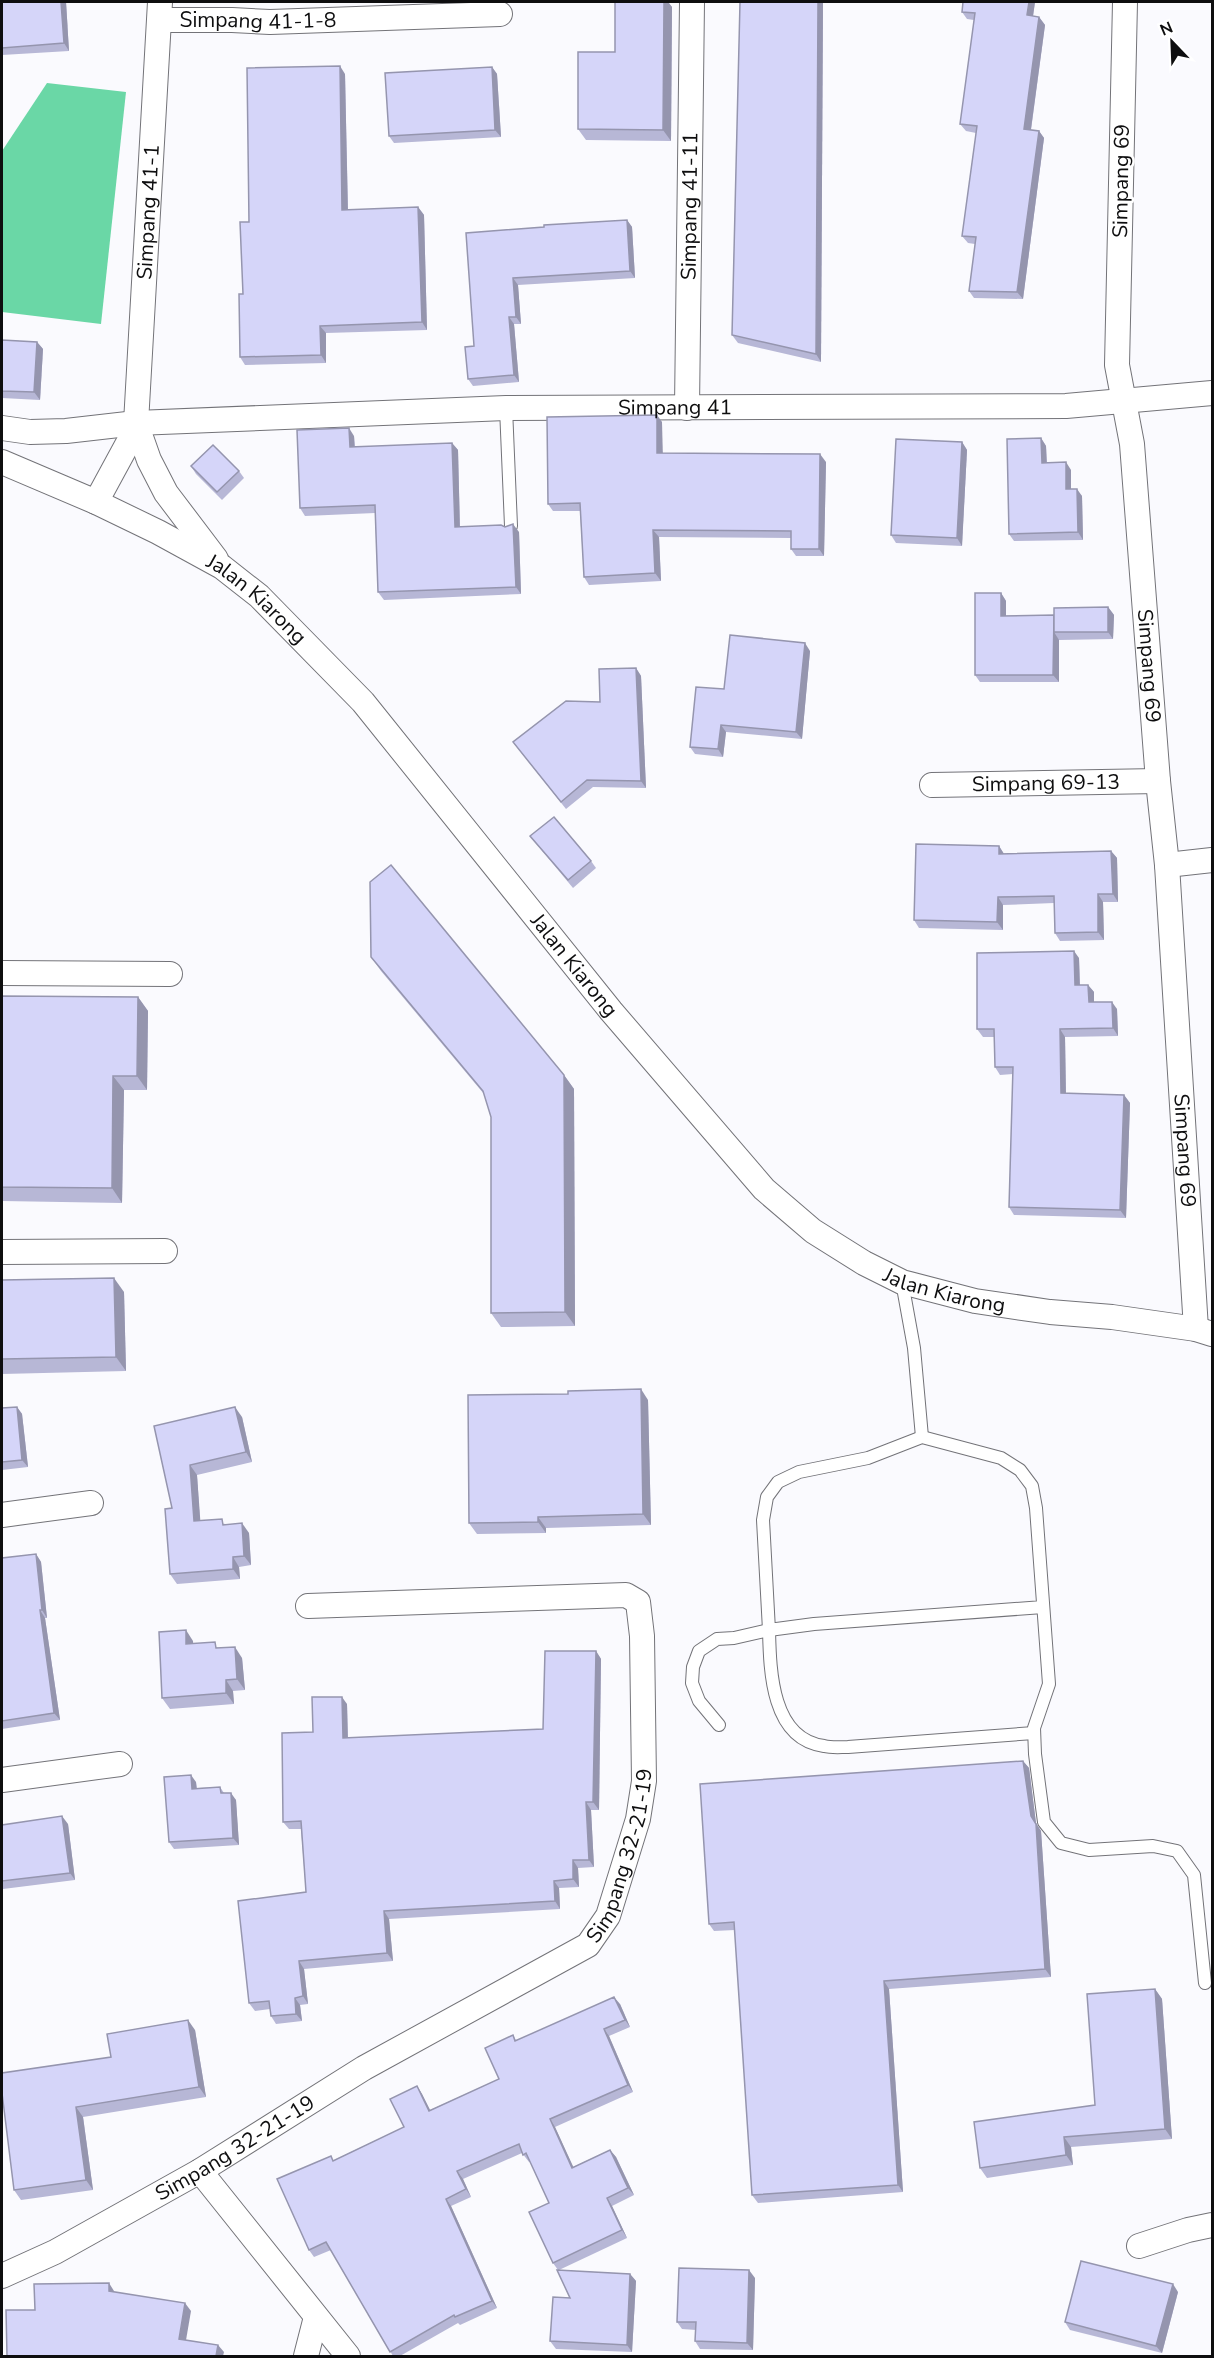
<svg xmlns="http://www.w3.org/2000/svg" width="1214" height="2358" font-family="'Nunito Sans',sans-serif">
<rect width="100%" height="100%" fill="#fafafe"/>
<path fill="#6ad7a6" d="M47,83l79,9 -25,232 -99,-12v-161z"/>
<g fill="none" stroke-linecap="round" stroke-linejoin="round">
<defs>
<g id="service">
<path d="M506,408l5,118"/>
<path d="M902,1282l12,66 8,89"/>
<path d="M1043,1607l-229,17 -45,6 -6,-110 4,-23 11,-15 21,-10 69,-14 54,-21 79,21 19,12 12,16 4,22 13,176 -15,44 1,26 9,68 17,21 28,7 64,-4 24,5 17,24 11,108"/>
<path d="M719,1725l-20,-24 -7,-18 1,-16 6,-16 18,-12 17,-1 35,-8c1,40 2,109 55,116 8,2 16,1 24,1l186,-14"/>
</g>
<g id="minor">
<path id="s1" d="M1125,2l-8,363 15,79 26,337 9,84 29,464"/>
<path id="s2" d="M160,20h72l38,2 230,-8"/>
<path id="s3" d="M687,408l5,-406"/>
<path d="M136,423l13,37 17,33 50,66"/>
<path id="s4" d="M2,428l28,4 36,-1 70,-8 370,-15 560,-2 146,-13"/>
<path id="s5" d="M2,462l94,40 62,30 64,35 37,29 104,106 248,309 153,178 49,42 51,32 38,19 73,19 75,11 62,5 84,12 16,5"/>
<path id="s6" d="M96,502l32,-59 8,-20 24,-421"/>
<path id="s7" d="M932,785l226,-4"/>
<path d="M1167,865l45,-5"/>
<path d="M2,973l168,1"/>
<path d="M2,1252l163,-1"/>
<path d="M2,1515l89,-12"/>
<path d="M2,1780l118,-16"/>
<path d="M200,2171l148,185"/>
<path d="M1139,2246l49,-16 24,-5"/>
<path id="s8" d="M2,2276l53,-24 145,-81 164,-103 224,-123 20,-29 30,-97 6,-38 -2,-145 -4,-34 -12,-7 -318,11"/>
<path d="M306,2356l10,-39"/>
</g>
</defs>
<use href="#service" stroke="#737378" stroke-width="14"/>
<use href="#minor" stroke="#737378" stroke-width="26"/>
<use href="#service" stroke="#fff" stroke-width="12"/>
<use href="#minor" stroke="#fff" stroke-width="24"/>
</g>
<g fill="#b7b7d6">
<path d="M2,2h64l3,49 -67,4z"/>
<path d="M615,2h53l4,5 -1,134 -85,-1 -8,-11 37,-77z"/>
<path d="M740,2h83l-2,360 -83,-19 -6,-8z"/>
<path d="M963,2h72l-2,14 6,1 6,8 -14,105 8,1 5,7 -21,161 -49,-1 -5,-7 6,-47 -7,-1 -6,-7 14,-103 -10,-2 -6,-7 14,-104 -7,-1 -5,-7z"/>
<path d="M492,67l5,7 4,63 -107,6 -5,-7z"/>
<path d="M345,74l3,136 70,-3 6,8 3,115 -101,3v30l-81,2 -5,-8 3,-63 6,-72z"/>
<path d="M627,220l5,7 3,51 -117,7 3,39h-7l5,58 -46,4 -5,-7 6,-33 70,-119z"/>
<path d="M2,340l35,2 6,7 -3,51 -38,-2z"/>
<path d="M662,422v31l164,9 -2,94h-28l-5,-7v-11l-132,-1 2,44 -72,4 -5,-8 -4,-66h-27l-5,-7z"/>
<path d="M354,436l1,11 97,-4 6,7 2,76 59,6 2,62 -137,6 -6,-8 -3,-79 -70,3 -5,-8z"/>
<path d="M1041,438l5,8 1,17 24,7v19l11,7 1,44 -69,1 -5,-7z"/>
<path d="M962,442l5,8 -5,96 -66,-3 -5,-8z"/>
<path d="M191,466l48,5 5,7 -22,22 -26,-26z"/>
<path d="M1001,593l5,8v15h48l54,-9 6,8 -1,24 -54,1v42h-79l-5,-7z"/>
<path d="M810,651l-8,88 -76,-7 -3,25 -28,-3 -5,-7 34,-58z"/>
<path d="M636,668l5,8 5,112 -53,-1 -27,22 -53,-67 87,-40z"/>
<path d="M530,836l61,25 5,7 -23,20z"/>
<path d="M999,846l5,8 107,-3 6,7 1,44h-15l1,38 -44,1 -5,-8 -1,-30 -51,2v25l-84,-2 -5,-8z"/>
<path d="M371,957l193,118 10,14 1,237 -74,1 -10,-14v-196l-7,-23 -103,-123z"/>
<path d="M1079,958l1,27h8l6,7v10l23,7 1,27 -53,1 1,57 58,1 6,8 -4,115 -112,-3 -5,-8 4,-133 -13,1 -5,-8v-30h-12l-6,-8z"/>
<path d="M2,996l136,1 10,14 -1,79h-23l-2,113 -120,-2z"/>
<path d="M2,1280l122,12 2,79 -124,3z"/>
<path d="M648,1400l3,125 -105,3v5l-69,1 -8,-11z"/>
<path d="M17,1407l5,7 6,53 -26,3v-62z"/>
<path d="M242,1417l10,45 -55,13 3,46 26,3 23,9 2,32 -12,2 1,12 -63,5 -7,-10 2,-66 -18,-82z"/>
<path d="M36,1554l5,8 6,56h-2l15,102 -58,9v-171z"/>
<path d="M193,1641v3l26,4 23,10 3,32 -12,1 1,13 -64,5 -8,-11z"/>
<path d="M596,1651l5,8 -2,151h-8l3,57 -16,1 1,19 -20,1 1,21 -171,10 4,42 -89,8 4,35 -8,1 2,16 -26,3 -5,-8 -1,-7 -15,2 -6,-8 57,-111 -5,-63h-12l-6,-7 30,-90 34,-28 1,34 195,-9z"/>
<path d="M1023,1761l6,7 7,55 5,8 10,146 -162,12 14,203 -145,11 -6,-8 -17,-265 -21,1 -5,-7z"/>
<path d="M196,1782l1,6 23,-1 4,6 12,7 3,45 -65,4 -5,-7z"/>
<path d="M68,1824l7,56 -72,9 -1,-2v-62z"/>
<path d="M1155,1989l7,10 10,140 -101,8 2,18 -86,13 -7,-10 115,-63z"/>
<path d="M620,2004l10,23 -21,9 24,56 -78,35 18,40 37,-17 6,7 18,38 -22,11 15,32 -68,32 71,4 6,7 -4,71 -76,-3 -6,-8 20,-43 -12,-28 -5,-7 -4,-60 -19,-42 -1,1 -7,-9 -59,26 8,18 -20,9 46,102 -37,17 -2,-2 -58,33h-7l-62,-106 -17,7 -5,-7 25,-90 70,-33 13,-41 5,8 8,16 69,-31 14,-44 3,5z"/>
<path d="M195,2030l11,67 -123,20 10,73 -72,10 -7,-10 97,-133z"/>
<path d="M755,2278l-2,72 -53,-1 -5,-8 1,-11 -14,-1 -5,-7z"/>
<path d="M1178,2292l-16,61 -92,-23 -5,-8z"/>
</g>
<g fill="#9595ae">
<path d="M61,2h5l3,49 -5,-8z"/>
<path d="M664,2h4l4,5 -1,134 -8,-11z"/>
<path d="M818,2h5l-2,360 -5,-8z"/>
<path d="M1029,2h6l-3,21 -5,-8z"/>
<path d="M1039,17l6,8 -15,111 -6,-7z"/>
<path d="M340,66l5,8 3,143 -6,-7z"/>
<path d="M492,67l5,7 4,63 -6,-7z"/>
<path d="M1039,131l5,7 -21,161 -6,-7z"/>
<path d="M418,207l6,8 3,115 -5,-8z"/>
<path d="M627,220l5,7 3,51 -5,-7z"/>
<path d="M513,278l5,7 3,39 -5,-7z"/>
<path d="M509,317l5,7 5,58 -5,-7z"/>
<path d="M320,326l6,7v30l-5,-8z"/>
<path d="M37,342l6,7 -3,51 -6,-8z"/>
<path d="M657,415l5,7 1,38 -6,-7z"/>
<path d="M349,428l5,8 1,19 -5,-8z"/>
<path d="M1041,438l5,8 1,25 -5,-8z"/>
<path d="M962,442l5,8 -5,96 -5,-8z"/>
<path d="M452,443l6,7 2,84 -5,-7z"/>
<path d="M820,454l6,8 -2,94 -5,-7z"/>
<path d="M1066,462l5,8v27l-5,-8z"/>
<path d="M1077,489l5,7 1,44 -5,-8z"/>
<path d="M513,524l6,8 2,62 -5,-7z"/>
<path d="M653,530l6,7 2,44 -6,-8z"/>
<path d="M1001,593l5,8v22l-5,-7z"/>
<path d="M1108,607l6,8 -1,24 -5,-7z"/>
<path d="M1054,615v17l5,8v42l-6,-7z"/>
<path d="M805,643l5,8 -8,88 -6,-7z"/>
<path d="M636,668l5,8 5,112 -5,-7z"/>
<path d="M721,725l5,7 -3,25 -5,-8z"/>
<path d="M999,846l5,8h-5z"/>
<path d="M1111,851l6,7 1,44 -5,-8z"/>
<path d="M1098,894l5,8 1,38 -6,-8z"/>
<path d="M998,897l5,8v25l-6,-8z"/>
<path d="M1074,951l5,7 1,34 -5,-7z"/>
<path d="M1088,985l6,7v18l-5,-8z"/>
<path d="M138,997l10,14 -1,79 -10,-14z"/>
<path d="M1112,1002l5,7 1,27 -5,-8z"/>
<path d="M1060,1029l5,8 1,64 -5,-8z"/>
<path d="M564,1075l10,14 1,237 -10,-14z"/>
<path d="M113,1076l11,14 -2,113 -10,-15z"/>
<path d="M1124,1095l6,8 -4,115 -6,-8z"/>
<path d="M114,1278l10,14 2,79 -10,-14z"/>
<path d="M641,1389l7,11 3,125 -8,-11z"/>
<path d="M17,1407l5,7 6,53 -6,-7z"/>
<path d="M235,1407l7,10 10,45 -6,-10z"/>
<path d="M190,1465l7,10 4,55 -7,-9z"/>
<path d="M538,1517l8,11v5l-8,-11z"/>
<path d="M242,1523l7,10 2,32 -7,-9z"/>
<path d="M36,1554l5,8 6,56 -5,-8z"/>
<path d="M233,1557l6,10 1,12 -7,-10z"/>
<path d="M40,1610l5,8 15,102 -6,-7z"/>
<path d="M186,1630l7,11 1,14 -8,-11z"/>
<path d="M235,1647l7,11 3,32 -8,-11z"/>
<path d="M596,1651l5,8 -2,151 -6,-8z"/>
<path d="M226,1680l7,11 1,13 -8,-11z"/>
<path d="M342,1697l5,7 1,42 -5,-8z"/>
<path d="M1023,1761l6,7 7,55 5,8 10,146 -6,-8 -14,-153z"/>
<path d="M191,1775l5,7 1,14 -5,-7z"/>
<path d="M231,1793l5,7 3,45 -6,-7z"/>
<path d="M586,1802l5,8 3,57 -5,-7z"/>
<path d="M62,1816l6,8 7,56 -5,-7z"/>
<path d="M573,1860l5,8 1,19 -6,-8z"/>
<path d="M554,1881l5,7 1,21 -5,-8z"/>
<path d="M384,1911l5,8 4,42 -6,-8z"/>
<path d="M299,1961l5,8 4,35 -5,-8z"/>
<path d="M884,1981l5,8 14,203 -5,-7z"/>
<path d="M1155,1989l7,10 10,140 -7,-10z"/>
<path d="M614,1997l6,7 10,23 -5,-7z"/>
<path d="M295,1998l5,7 2,16 -6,-7z"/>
<path d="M188,2020l7,10 11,67 -7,-10z"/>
<path d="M604,2029l5,7 24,56 -5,-7z"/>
<path d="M417,2086l5,8 12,24 -5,-7z"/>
<path d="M76,2107l7,10 10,73 -7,-10z"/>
<path d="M550,2119l5,8 22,48 -5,-7z"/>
<path d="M1064,2137l7,10 2,18 -7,-10z"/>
<path d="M610,2150l6,7 18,38 -6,-7z"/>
<path d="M457,2171l6,8 8,18 -5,-8z"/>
<path d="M607,2198l5,8 15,32 -5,-8z"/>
<path d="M446,2199l5,7 46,102 -5,-7z"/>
<path d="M749,2270l6,8 -2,72 -6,-7z"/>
<path d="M630,2274l6,7 -4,71 -5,-7z"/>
<path d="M109,2283l5,8v7l-5,-7z"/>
<path d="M1173,2284l5,8 -16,61 -6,-7z"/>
<path d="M185,2303l6,8 -6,35 -6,-7z"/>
<path d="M218,2345l6,7 -1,4h-7z"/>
</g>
<g fill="#d5d5f9" stroke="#9595ae" stroke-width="1.5">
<path d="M2,2h59l3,41 -62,5z"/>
<path d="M615,2h49l-1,128 -85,-1v-77h37z"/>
<path d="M740,2h78l-2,352 -84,-19z"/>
<path d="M963,2h66l-2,13 12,2 -15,112 15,2 -22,161 -48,-1 7,-54 -14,-1 15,-110 -17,-2 15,-111 -13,-1z"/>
<path d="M340,66l2,144 76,-3 4,115 -102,4 1,29 -81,2 -1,-63h4l-3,-72h9l-2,-154z"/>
<path d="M492,67l3,63 -106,6 -4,-63z"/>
<path d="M627,220l3,51 -117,7 3,39h-7l5,58 -46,4 -3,-32 9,-1 -8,-113 78,-6v-2z"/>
<path d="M2,340l35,2 -3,50 -32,-1z"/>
<path d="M657,415v38l163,1 -1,95h-28v-18l-138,-1 2,43 -71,4 -4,-74 -32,1 -1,-87z"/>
<path d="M349,428l1,19 102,-4 3,84 46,-2 4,2 8,-3 3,63 -138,5 -3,-87 -75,3 -3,-78z"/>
<path d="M1041,438l1,25 24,-1v27h11l1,43 -69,2 -2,-95z"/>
<path d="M896,439l66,3 -5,96 -66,-3z"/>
<path d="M213,445l26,26 -22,21 -26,-26z"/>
<path d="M975,593h26v23l53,-1 -1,60h-78z"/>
<path d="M1108,607v25h-54v-24z"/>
<path d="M730,635l75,8 -9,89 -75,-7 -3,24 -28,-2 6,-60 28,2z"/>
<path d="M636,668l5,113 -54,-1 -26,22 -48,-60 53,-41 34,1 -1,-33z"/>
<path d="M554,817l37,44 -23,19 -38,-44z"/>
<path d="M916,844l83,2v8l112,-3 2,43h-15v38l-43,1 -1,-37 -56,1 -1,25 -83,-2z"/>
<path d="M391,865l173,210 1,237 -74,1v-196l-8,-26 -112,-134 -1,-75z"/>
<path d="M1074,951l1,34h13l1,17h23l1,26 -53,1 1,64 63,2 -4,115 -111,-3 4,-140h-18l-1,-38h-17v-76z"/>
<path d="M2,996l136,1 -1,79h-24l-1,112 -110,-1z"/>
<path d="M114,1278l2,79 -114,2v-79z"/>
<path d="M641,1389l2,125 -105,3v5l-69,1 -1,-128 100,-1v-3z"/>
<path d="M17,1407l5,53 -20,2v-54z"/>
<path d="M235,1407l11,45 -56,13 4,56 28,-2 1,6 19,-2 2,33 -11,1v12l-63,5 -5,-65 7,-1 -18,-82z"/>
<path d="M36,1554l6,56h-2l14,103 -52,8v-163z"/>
<path d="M186,1630v14l29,-2 1,6 19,-1 2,32 -11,1v13l-64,5 -3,-66z"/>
<path d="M545,1651h51l-3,151h-7l3,58h-16v19l-19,2 1,20 -171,10 3,42 -88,8 4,35 -8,2 1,16 -25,2 -2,-15 -20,2 -11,-102 68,-9 -5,-71 -18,1 -1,-89 31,-1 -1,-35h30l1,41 200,-9z"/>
<path d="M1023,1761l8,55 5,8 9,145 -161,12 14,204 -146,10 -18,-273 -25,2 -9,-140z"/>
<path d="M191,1775l1,14 28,-2 1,6h10l2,45 -64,4 -5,-65z"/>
<path d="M62,1816l8,57 -68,8v-56z"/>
<path d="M1155,1989l10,140 -101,8 2,18 -86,13 -6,-46 121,-17 -8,-111z"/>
<path d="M614,1997l11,23 -21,9 24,56 -78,34 22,49 38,-18 18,38 -21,10 15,32 -69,33 -24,-51 20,-9 -23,-50 -3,2 -4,-11 -62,27 9,18 -20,10 46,102 -37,16 -1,-2 -64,37 -64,-110 -17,8 -32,-71 54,-23 2,5 71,-34 -14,-28 27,-13 12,25 70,-32 -14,-31 28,-13 2,6z"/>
<path d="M188,2020l11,67 -123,20 10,73 -72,10 -12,-97v-20l109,-16 -4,-23z"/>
<path d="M1081,2261l92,23 -17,62 -91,-24z"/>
<path d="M679,2268l70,2 -2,73 -52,-2 1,-19h-19z"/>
<path d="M557,2270l73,4 -3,71 -77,-4 3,-44 17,1z"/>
<path d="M109,2283v8l76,12 -6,36 39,6 -2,11h-209l-1,-46h29l-1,-26z"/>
</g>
<g text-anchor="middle" stroke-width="5" stroke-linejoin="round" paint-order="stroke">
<g font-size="21" fill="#0e0e0f" stroke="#fff">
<text dy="7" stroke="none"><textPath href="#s2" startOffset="98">Simpang 41-1-8</textPath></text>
<text transform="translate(1121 181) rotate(-89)" y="7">Simpang 69</text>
<text dy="7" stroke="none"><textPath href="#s3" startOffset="202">Simpang 41-11</textPath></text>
<text dy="7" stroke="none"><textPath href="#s6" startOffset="300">Simpang 41-1</textPath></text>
<text dy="7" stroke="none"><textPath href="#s4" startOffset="674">Simpang 41</textPath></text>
<text dy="7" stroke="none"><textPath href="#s5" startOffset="291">Jalan Kiarong</textPath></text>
<text dy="7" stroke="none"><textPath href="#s1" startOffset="666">Simpang 69</textPath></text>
<text dy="7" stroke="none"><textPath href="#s7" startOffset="114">Simpang 69-13</textPath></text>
<text dy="7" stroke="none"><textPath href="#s5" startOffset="777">Jalan Kiarong</textPath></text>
<text dy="7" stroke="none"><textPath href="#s1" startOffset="1152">Simpang 69</textPath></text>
<text dy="7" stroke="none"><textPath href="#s5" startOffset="1281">Jalan Kiarong</textPath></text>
<text dy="7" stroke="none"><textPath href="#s8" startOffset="770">Simpang 32-21-19</textPath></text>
<text dy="7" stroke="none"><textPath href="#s8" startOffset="266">Simpang 32-21-19</textPath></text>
</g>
</g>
<rect width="1214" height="2358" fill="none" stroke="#0e0e0f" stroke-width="6"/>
<g transform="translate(1172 42) rotate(337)" stroke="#ffffff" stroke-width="4.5" paint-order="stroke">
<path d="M0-4.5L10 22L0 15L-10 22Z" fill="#0e0e0f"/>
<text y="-9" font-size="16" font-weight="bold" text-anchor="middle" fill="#0e0e0f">N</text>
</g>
</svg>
